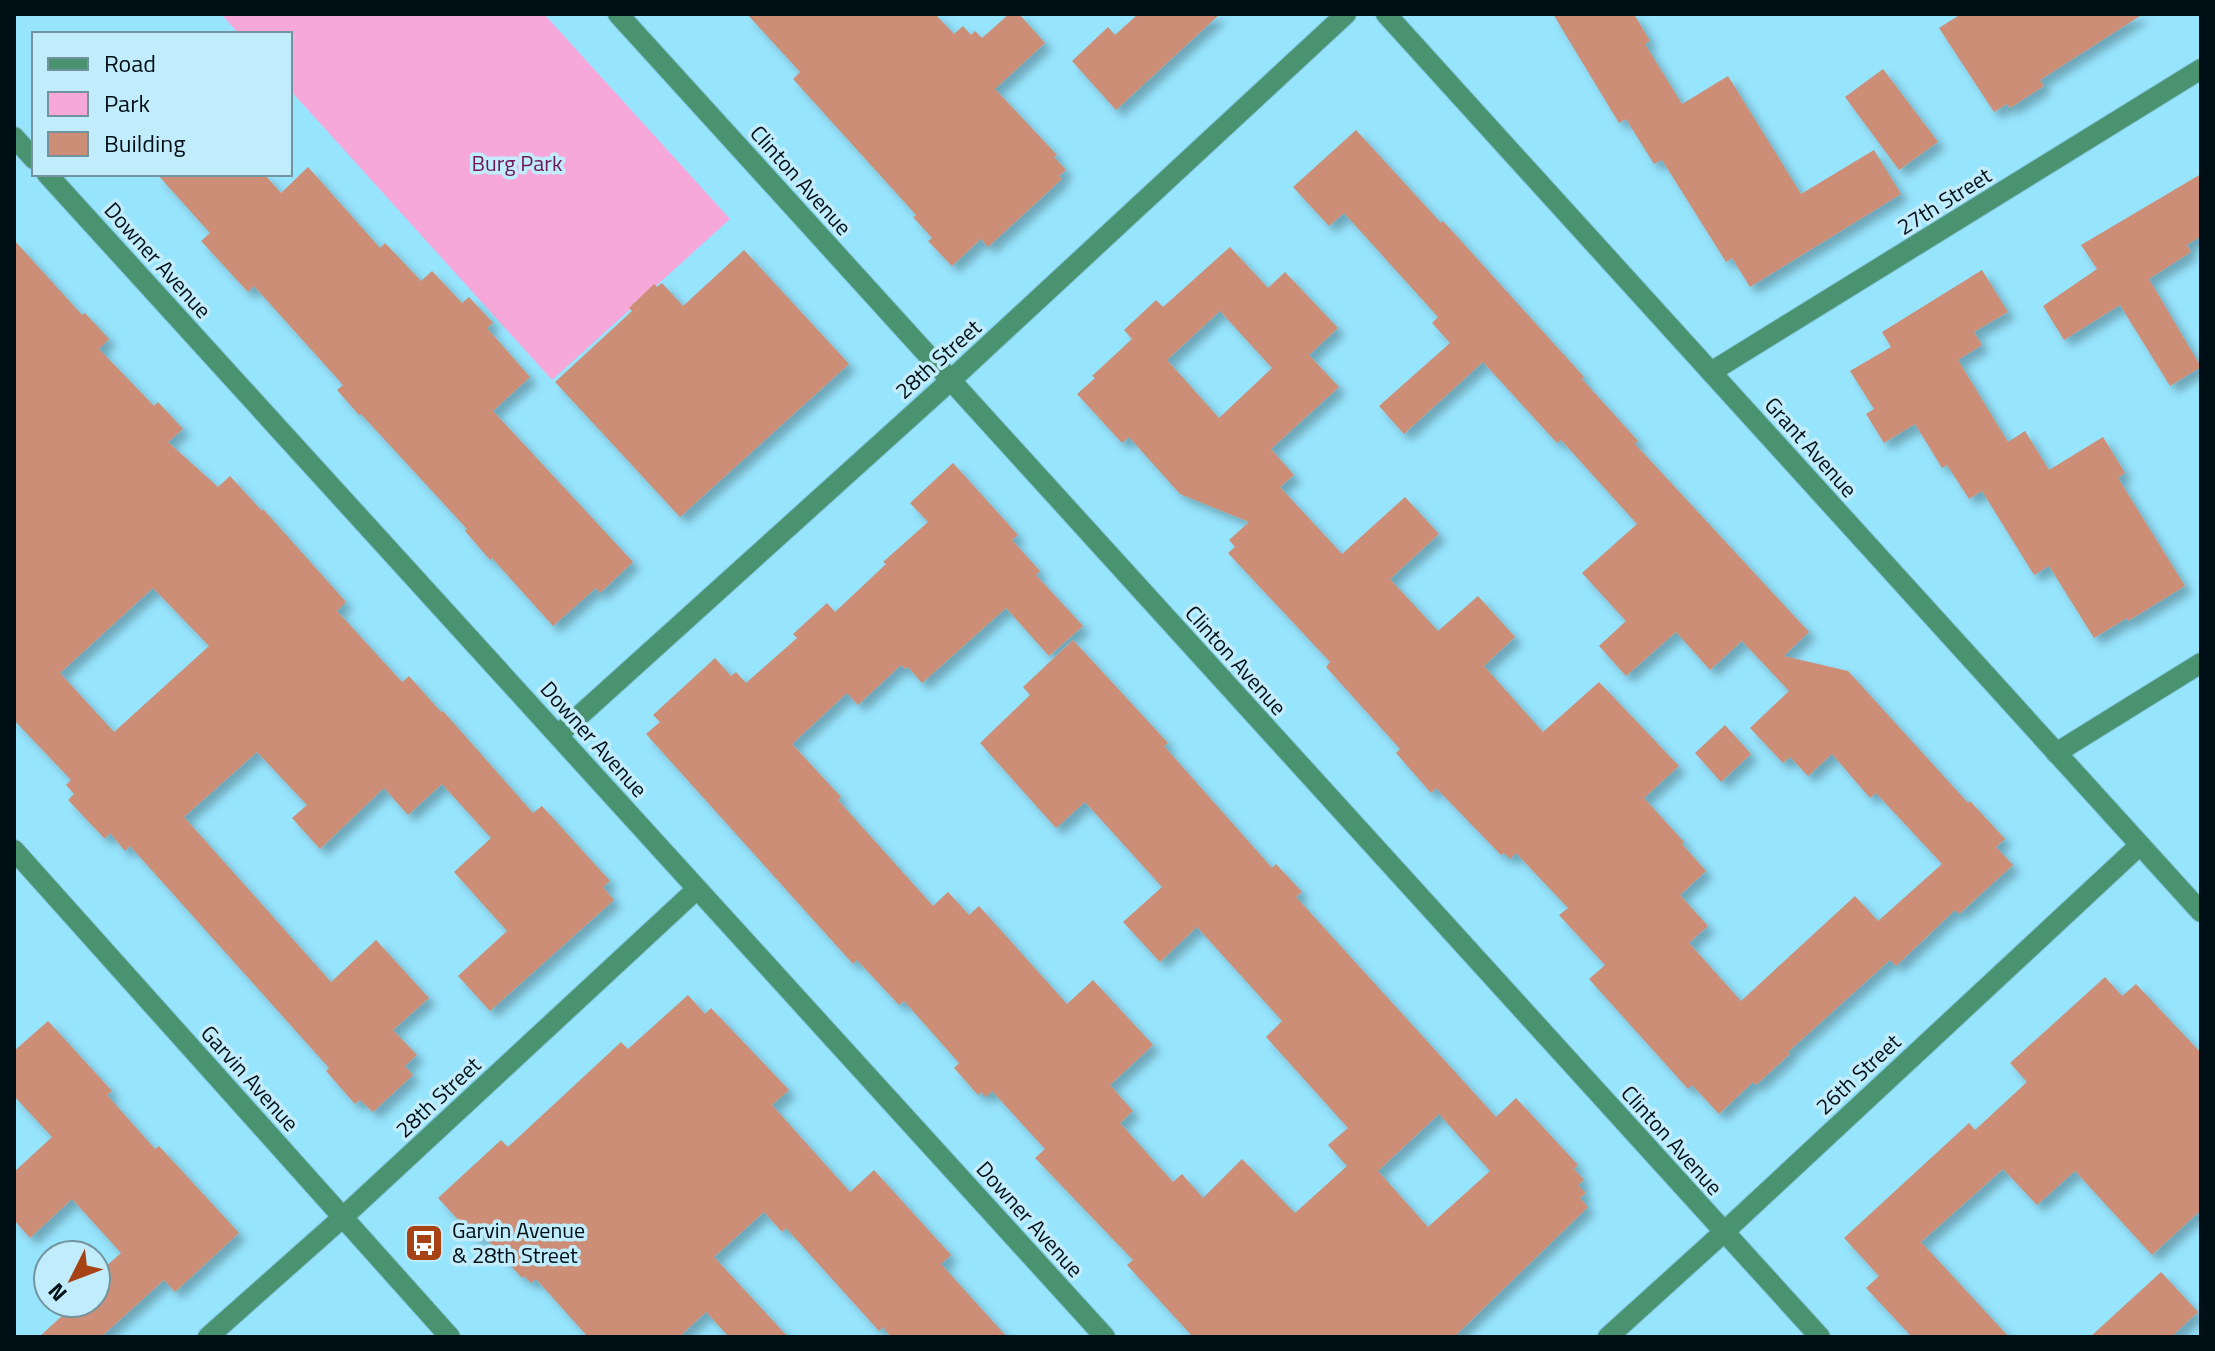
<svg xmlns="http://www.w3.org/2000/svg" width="2215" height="1351" font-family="'Titillium Web',sans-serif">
<defs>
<filter id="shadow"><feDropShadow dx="7" dy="7" stdDeviation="4" flood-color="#0004"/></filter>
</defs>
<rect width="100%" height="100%" fill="#97e4fd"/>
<path fill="#f7a8da" d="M221,14h323l186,205 -178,161 -262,-290v-56h-51z"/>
<g fill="#cc8e77" fill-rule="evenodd" filter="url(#shadow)">
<path d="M747,14h188l19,20 9,-8 8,9 4,-4 7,7 27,-24h10l26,29 -50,46 62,66 -3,2 12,13 -7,6 3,3 -74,68 -7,-8 -29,27 -24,-25 4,-3 -19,-21 3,-2 -123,-136 7,-7z"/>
<path d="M1138,14h82l-104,96 -44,-49 36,-34 7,8z"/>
<path d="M1553,14h81l16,27 -5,3 37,60 46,-28 73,118 73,-44 27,44 -151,93 -18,-29 -6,4 -64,-102 -8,4 -28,-45 -7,4z"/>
<path d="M1961,14h182l-103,66 4,6 -34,22 -3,-4 -13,8 -55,-84z"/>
<path d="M1883,69l55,73 -39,28 -54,-73z"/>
<path d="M1356,130l85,93 2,-2 141,156 -2,2 56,62 -3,3 174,188 -25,24 64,15 120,132 2,-2 35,38 -9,8 17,18 -54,49 -4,-4 -59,56 -6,-6 -102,92 2,2 -34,31 -3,-3 -34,32 -27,-29 -4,4 -99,-110 16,-14 -46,-50 9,-7 -52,-55 -6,6 -6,-6 -3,2 -65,-67 -5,5 -35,-40 4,-4 -74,-82 4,-5 -102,-109 7,-6 -6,-7 20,-18 -69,-28 -51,-57 -7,6 -45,-49 18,-16 -3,-2 40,-37 -8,-9 32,-30 7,7 67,-60 38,41 17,-16 53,56 -29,27 30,32 -68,62 23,26 -14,12 62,67 63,-57 34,37 -49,45 48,52 40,-35 37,41 -31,29 59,66 56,-50 80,84 -35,32 40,44 -2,2 24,27 -26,24 28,31 -19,17 52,58 114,-105 23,25 64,-57 -66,-71 -6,5 -38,-44 -24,22 -18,-19 -7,6 -33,-35 39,-37 -47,-50 -32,29 -34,-38 -50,44 -27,-30 27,-25 -44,-48 55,-49 -76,-84 -4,3 -74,-81 -79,72 -25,-28 71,-63 -18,-20 6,-6 -94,-104 -15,13 -36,-39zM1220,311l52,57 -53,50 -52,-58z"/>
<path d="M308,167l72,81 5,-5 36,38 11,-10 30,32 7,-6 24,26 -6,5 43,49 -37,34 140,151 -33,31 -4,-5 -43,38 -61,-68 -2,2 -25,-29 2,-2 -106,-115 -2,1 -22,-25 6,-5 -89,-99 -6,6 -47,-51 9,-8 -53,-59h107l17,19z"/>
<path d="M2201,174v62l-14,9 4,7 -42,27 52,88 -31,19 -50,-81 -56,35 -21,-34 54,-37 -16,-24z"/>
<path d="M14,240l68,75 3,-2 24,26 -10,10 55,57 4,-4 25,27 -15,13 50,45 12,-11 32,35 1,-2 83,93 -9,9 65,71 7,-6 32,36 2,-1 90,102 9,-7 68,75 -7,6 11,13 -124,111 -32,-35 49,-45 -53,-59 37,-34 -49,-54 -34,31 -24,-27 -64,61 -28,-31 15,-13 -50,-53 -73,65 147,165 45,-42 53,58 -36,32 24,25 -12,11 8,9 -40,37 -13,-12 -5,4 -29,-33 3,-3 -199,-222 -5,5 -15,-18 -5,6 -37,-39 6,-6 -8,-9 5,-5 -57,-60zM153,588l56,58 -95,86 -54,-59z"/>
<path d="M744,250l105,114 -169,153 -125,-135 77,-71 -3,-3 25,-24 3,3 5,-4 21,23z"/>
<path d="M1982,270l26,42 -34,20 8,13 -24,15 50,82 17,-11 24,39 54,-33 22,36 -7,5 67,108 -57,35 -1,-3 -33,20 -45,-72 -15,9 -52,-84 -13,8 -22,-34 -5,3 -27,-44 -31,19 -18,-29 8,-5 -24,-38 41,-24 -9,-15z"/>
<path d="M953,463l65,72 -6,5 28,31 -4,4 47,51 -34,30 -43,-48 -84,75 -14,-16 -3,2 -4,-4 -43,40 -11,-12 -55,51 49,53 -3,3 95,106 15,-14 21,23 10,-9 88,98 26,-24 60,65 -43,40 23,26 -13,12 53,59 9,-8 21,24 39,-39 53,54 52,-47 -19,-21 20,-17 -82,-91 16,-16 -85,-94 -37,35 -37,-40 39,-35 -77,-85 -29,26 -76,-85 50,-48 -7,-8 50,-47 95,103 -4,3 108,122 4,-4 26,28 -6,5 200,220 20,-19 62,67 -4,4 10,11 -6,5 8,8 -6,5 8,9 -134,130h-261l-66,-72 6,-5 -98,-102 10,-9 -53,-58 -6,6 -5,-5 -3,3 -24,-27 5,-5 -55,-62 -5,4 -42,-45 -4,4 -207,-230 14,-12 -7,-7 62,-57 16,18 5,-4 10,11 51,-45 -4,-4 34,-31 8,9 51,-48 -3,-2 45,-40 -18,-19zM1439,1114l51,57 -62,56 -50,-56z"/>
<path d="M1725,725l26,29 -30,28 -26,-29z"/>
<path d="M2105,977l17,19 14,-12 65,69v157l-49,45 -77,-84 -38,34 -34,-36 -82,73 88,95h-97l-46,-49 13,-12 -35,-38 125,-115 6,7 52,-48 -17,-19z"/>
<path d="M688,995l17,19 6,-6 78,82 -17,15 78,87 24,-22 77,85 -10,9 66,73h-116l-8,-10 -4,4 -93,-103 -4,4 -18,-20 -50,45 74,80h-59l-23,-25 -27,25h-91l-52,-58 -5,4 -7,-7 -2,2 -40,-44 -6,5 -38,-41 63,-58 7,7 113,-105 7,7z"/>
<path d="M48,1021l64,70 -5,4 48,54 4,-3 80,87 -64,59 -11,-12 -63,57h-62l37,-34h20v-19l13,-12 -4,-5 16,-14 -49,-54 -42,39 -16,-18v-48l38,-35 -38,-41v-45z"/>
<path d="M2161,1272l37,40 -27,25h-81z"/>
</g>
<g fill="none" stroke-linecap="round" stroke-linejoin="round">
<defs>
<g id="minor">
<path d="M618,14l1202,1323"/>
<path d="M1386,14l815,898"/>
<path d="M14,137l20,22"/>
<path d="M47,174l1058,1163"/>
<path d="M1711,372l490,-303"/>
<path d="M558,735l392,-354 396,-367"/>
<path d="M2056,753l145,-90"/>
<path d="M14,850l436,487"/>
<path d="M208,1337l134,-119 355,-329"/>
<path d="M1608,1337l116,-105 416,-387"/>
</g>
</defs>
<use href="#minor" stroke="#7fc2d8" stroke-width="22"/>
<use href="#minor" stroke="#4a9370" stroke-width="20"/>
</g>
<defs>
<symbol id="bus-square" viewBox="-11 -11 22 22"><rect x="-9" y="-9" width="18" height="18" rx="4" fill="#a74215" stroke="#c0ecfb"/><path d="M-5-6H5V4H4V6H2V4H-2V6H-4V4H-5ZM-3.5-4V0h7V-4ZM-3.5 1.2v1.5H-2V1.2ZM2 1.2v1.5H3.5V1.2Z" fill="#fff"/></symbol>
</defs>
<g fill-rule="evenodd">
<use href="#bus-square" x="402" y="1221" width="44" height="44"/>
</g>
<g text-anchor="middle" stroke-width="7" stroke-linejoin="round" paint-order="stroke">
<g font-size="22" fill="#6f1857" stroke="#c0ecfb">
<text x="517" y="171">Burg Park</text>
</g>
<g font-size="22" fill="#000f16" stroke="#c0ecfb">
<text transform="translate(801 180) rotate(48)" y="8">Clinton Avenue</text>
<text transform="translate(1944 201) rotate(-32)" y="8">27th Street</text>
<text transform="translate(158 260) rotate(48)" y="8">Downer Avenue</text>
<text transform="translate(938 359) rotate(-42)" y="8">28th Street</text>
<text transform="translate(1811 447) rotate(48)" y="8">Grant Avenue</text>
<text transform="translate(1236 660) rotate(48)" y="8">Clinton Avenue</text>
<text transform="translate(594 739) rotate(48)" y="8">Downer Avenue</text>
<text transform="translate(1858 1074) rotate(-43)" y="8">26th Street</text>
<text transform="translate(250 1078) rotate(48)" y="8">Garvin Avenue</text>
<text transform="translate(438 1097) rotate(-43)" y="8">28th Street</text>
<text transform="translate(1672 1140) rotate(48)" y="8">Clinton Avenue</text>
<text transform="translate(1030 1219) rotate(48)" y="8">Downer Avenue</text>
</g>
<g font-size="22" fill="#000f16" stroke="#c0ecfb" text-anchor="start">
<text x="452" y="1238">Garvin Avenue<tspan x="452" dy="25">&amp; 28th Street</tspan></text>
</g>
</g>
<rect width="2215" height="1351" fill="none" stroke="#000f16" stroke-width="32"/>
<rect x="32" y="32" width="260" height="144" fill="#c0ecfb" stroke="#73949f" stroke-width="2"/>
<rect x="48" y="58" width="40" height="12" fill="#4a9370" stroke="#73949f" stroke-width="2"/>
<text x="104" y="72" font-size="24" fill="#000f16">Road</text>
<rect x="48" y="92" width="40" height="24" fill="#f7a8da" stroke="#73949f" stroke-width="2"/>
<text x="104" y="112" font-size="24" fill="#000f16">Park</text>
<rect x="48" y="132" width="40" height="24" fill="#cc8e77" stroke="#73949f" stroke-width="2"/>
<text x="104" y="152" font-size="24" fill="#000f16">Building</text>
<g transform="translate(72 1279) rotate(228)"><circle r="38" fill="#c0ecfb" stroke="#73949f" stroke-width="2"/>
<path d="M0-6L14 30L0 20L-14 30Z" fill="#a74215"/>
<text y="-12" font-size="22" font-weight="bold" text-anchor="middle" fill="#000f16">N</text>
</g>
</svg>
